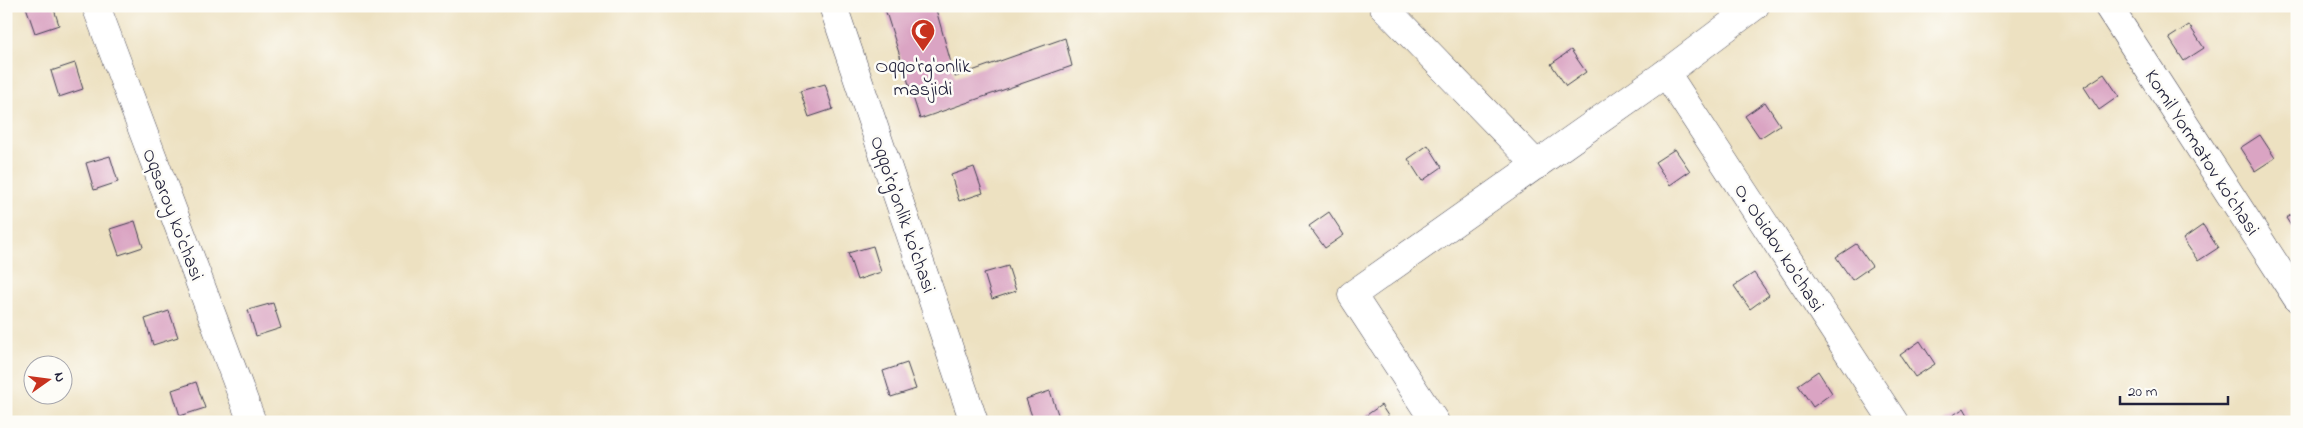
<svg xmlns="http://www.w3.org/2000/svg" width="2303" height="428" font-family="'Indie Flower',sans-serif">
<rect width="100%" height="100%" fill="#fdfcf7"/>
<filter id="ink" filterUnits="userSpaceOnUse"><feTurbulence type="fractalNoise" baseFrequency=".02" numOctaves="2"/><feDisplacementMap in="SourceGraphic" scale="10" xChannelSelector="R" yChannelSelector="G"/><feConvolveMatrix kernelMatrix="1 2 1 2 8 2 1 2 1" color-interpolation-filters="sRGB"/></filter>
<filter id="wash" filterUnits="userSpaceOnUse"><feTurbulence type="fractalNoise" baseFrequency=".0096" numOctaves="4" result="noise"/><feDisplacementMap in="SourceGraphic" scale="20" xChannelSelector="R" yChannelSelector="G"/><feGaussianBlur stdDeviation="1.12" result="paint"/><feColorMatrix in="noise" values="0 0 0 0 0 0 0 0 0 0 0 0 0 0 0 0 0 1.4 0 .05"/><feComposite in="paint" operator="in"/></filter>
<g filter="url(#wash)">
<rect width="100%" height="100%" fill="#ede1c1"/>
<g id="blocks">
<g fill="#daa4c3">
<path d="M29,6h24l6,19 -24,8 -9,-26z"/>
<path d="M884,6h51l20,71 110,-39 7,28 -152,53z"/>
<path d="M2189,25l15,23 -20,13 -15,-23z"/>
<path d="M1571,50l15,22 -20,14 -15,-22z"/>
<path d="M75,63l8,26 -24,8 -8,-26z"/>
<path d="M2104,74l15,22 -20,14 -15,-23z"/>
<path d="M825,84l8,25 -24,8 -9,-26z"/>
<path d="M1765,102l15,23 -20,13 -15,-22z"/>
<path d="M2260,135l15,23 -20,13 -15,-23z"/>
<path d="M1428,145l14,22 -20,14 -14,-22z"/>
<path d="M1675,149l15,22 -20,14 -15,-23z"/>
<path d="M110,156l8,26 -24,8 -8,-27z"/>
<path d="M974,167l9,26 -24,8 -8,-26z"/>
<path d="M2297,211v24l-11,-17z"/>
<path d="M1329,212l15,23 -19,13 -16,-22z"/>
<path d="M135,221l8,26 -24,8 -9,-26z"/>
<path d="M2203,225l15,23 -20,13 -15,-22z"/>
<path d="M1856,244l16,22 -20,14 -16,-23z"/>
<path d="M873,246l8,26 -24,8 -9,-27z"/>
<path d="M1008,266l8,25 -24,8 -8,-26z"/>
<path d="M1754,273l15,22 -19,14 -16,-23z"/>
<path d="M273,303l8,25 -25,8 -8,-26z"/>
<path d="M169,311l9,26 -25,8 -8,-26z"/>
<path d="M1920,341l15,23 -20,13 -15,-22z"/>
<path d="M907,363l9,26 -25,8 -8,-26z"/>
<path d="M1818,371l14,22 -19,14 -15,-22z"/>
<path d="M196,382l9,26 -25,8 -8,-26z"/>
<path d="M1050,391l9,26 -14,5h-11l-8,-23z"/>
<path d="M1381,405l11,17h-29l-2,-3z"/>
<path d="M1964,408l8,14h-29z"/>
</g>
</g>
</g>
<g filter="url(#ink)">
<use href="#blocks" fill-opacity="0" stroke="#403f4f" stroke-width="1"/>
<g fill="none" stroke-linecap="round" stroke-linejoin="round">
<defs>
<g id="minor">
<path d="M96,6l156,416"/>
<path d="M833,6l141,416"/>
<path d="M1383,6l154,159"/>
<path d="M2108,6l189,292"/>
<path d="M1666,73l228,349"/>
<path d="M1435,422l-83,-127 314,-222 89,-67"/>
</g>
</defs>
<use href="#minor" stroke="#403f4f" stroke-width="29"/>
<use href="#minor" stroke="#fff" stroke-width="28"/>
</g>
</g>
<defs>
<symbol id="mosque-pin" viewBox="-11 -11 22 30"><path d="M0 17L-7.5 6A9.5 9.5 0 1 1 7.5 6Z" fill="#c8321e" stroke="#fdfcf7"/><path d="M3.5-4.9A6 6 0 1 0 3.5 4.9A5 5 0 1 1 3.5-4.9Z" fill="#fff"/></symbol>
</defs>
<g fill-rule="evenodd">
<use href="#mosque-pin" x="909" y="17" width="28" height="38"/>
</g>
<g text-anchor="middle" stroke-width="5" stroke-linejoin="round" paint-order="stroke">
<g font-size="20" fill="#22223b" stroke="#fdfcf7">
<text x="923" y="72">Oqqo'rg'onlik<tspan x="923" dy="23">masjidi</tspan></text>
</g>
<g font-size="20" fill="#22223b" stroke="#fdfcf7">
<text transform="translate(2203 152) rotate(57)" y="7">Komil Yormatov ko'chasi</text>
<text transform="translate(174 214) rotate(69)" y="7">Oqsaroy ko'chasi</text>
<text transform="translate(904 214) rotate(71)" y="7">Oqqo'rg'onlik ko'chasi</text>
<text transform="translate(1780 247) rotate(57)" y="7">O. Obidov ko'chasi</text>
</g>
</g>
<rect width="2303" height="428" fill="none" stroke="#fdfcf7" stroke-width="25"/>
<g transform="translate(48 380) rotate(76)"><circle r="24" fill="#fdfcf7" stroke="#a5a5ac"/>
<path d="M0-4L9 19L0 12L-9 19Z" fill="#c8321e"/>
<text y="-8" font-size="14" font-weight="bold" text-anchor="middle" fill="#22223b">N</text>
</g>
<path d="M2120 396v8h108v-8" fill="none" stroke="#22223b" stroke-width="2.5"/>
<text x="2128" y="396" font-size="15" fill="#22223b" stroke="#fdfcf7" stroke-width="4" paint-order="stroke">20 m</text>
</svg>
